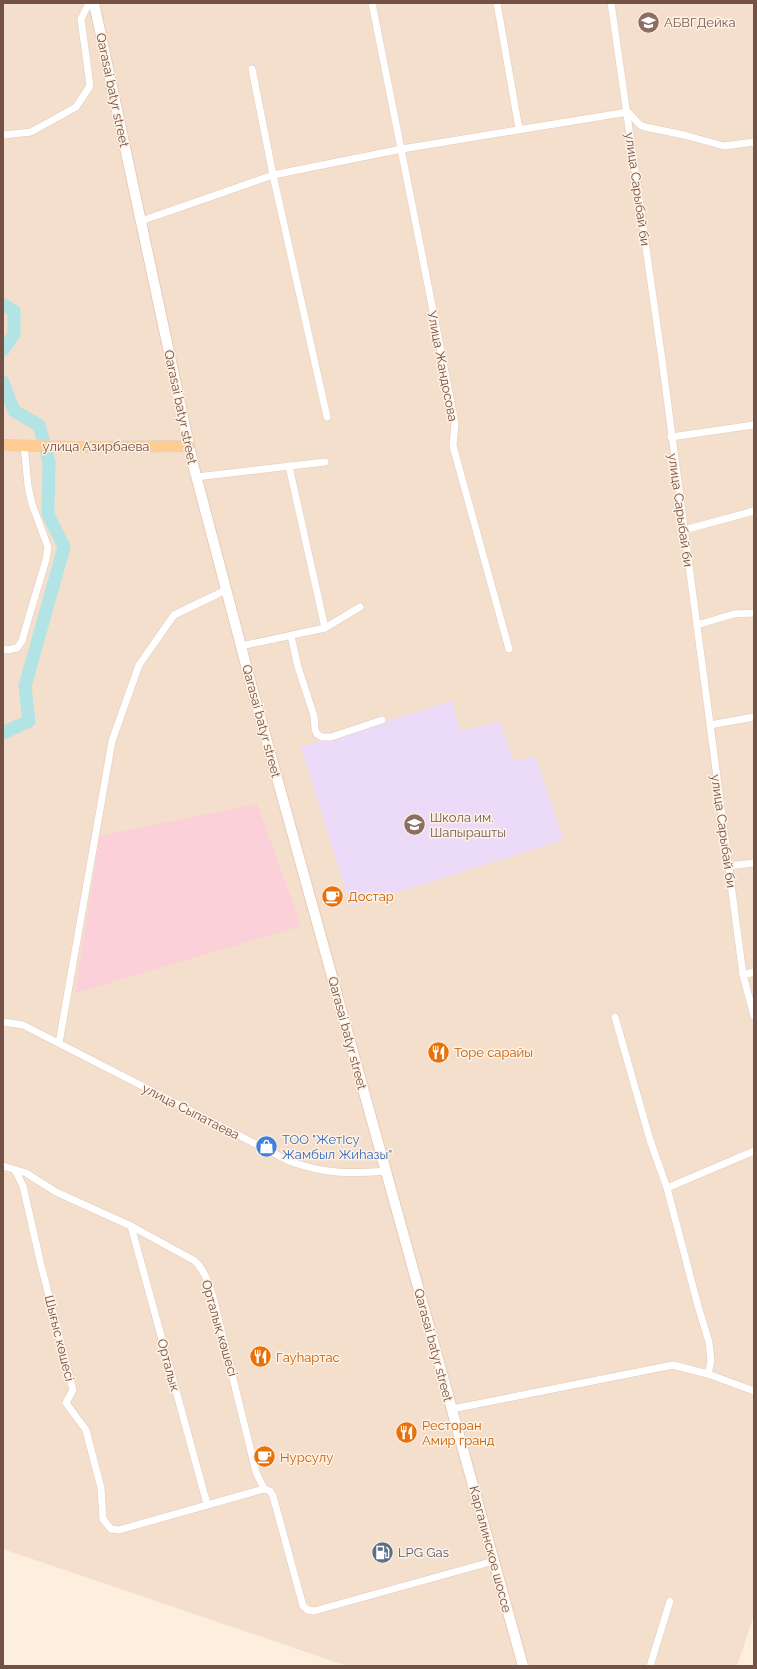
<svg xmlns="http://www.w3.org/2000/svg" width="757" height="1669" font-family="Raleway,sans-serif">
<rect width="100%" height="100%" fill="#fdeedd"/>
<path fill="#f4decc" d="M3,3h751v1612l-17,51h-390l-344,-117z"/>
<g fill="#ebdbf8">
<path d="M657,14l3,12 -18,5 -3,-12z"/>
<path d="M452,701l8,30 40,-9 13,38 23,-3 27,83 -212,67 -50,-160z"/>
</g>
<path fill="#fbd0d9" d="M257,804l44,122 -226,67 25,-157z"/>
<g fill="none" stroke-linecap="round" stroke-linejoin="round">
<g stroke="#b2e4e6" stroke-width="13">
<path d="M3,305l11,6v23l-11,16"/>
<path d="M3,382l11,29 25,14 10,37 -1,52 16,33 -39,139 4,35 -26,12"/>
</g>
<defs>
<g id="street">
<path d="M372,3c29,140 55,280 83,420l-2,23 56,203"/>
<path d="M497,3l22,126"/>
<path d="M611,3l51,357 81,615 11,41"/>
<path d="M252,69l21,106 54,242"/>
<path d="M3,135l28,-3 45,-25 14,-21 -9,-67 8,-16"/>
<path d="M141,221l132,-46 129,-26 226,-37 12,13 5,2 39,8 40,11 30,-4"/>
<path d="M671,437l83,-12"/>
<path d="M289,466l36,162"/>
<path d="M196,477l129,-15"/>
<path d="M684,530l70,-19"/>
<path d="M697,625l37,-11 20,-1"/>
<path d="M291,636l7,31 16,49 1,13 2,5 5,3h9l51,-17"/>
<path d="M241,646l84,-18 35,-21"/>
<path d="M3,649l5,1 9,-2 5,-7 8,-28 16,-53 2,-13 -16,-43 -4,-18 -4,-41"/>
<path d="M710,725l44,-8"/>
<path d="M728,866l26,-3"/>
<path d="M743,975l11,-3"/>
<path d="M615,1017l35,123 17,48 31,118 11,36 2,19 -3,13"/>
<path d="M3,1022l20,3 266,136c35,13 61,13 97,10"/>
<path d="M59,1043l53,-302 27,-76 35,-50 52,-25"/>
<path d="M3,1166l23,7 30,19 75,34 64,35c10,10 14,23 18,36l43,175 8,17"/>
<path d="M15,1170l8,16 18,79 32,125 -7,13 20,27 15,58 2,31 8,10 8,1 145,-41 6,2 3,5 30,110 5,4 6,1 180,-50"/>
<path d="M667,1188l87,-37"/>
<path d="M131,1226l76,278"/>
<path d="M452,1409l221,-44 35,9 46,17"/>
<path d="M650,1666l20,-65"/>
</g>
<path id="secondary" d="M94,3l99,461 58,220 272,982"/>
<path id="primary" d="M3,445l72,2 114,-1"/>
</defs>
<use href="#street" stroke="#e2cabd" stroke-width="8"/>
<use href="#secondary" stroke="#e8cbb9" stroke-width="12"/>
<use href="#primary" stroke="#dbd2cf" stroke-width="12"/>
<use href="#street" stroke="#fff" stroke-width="7"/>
<use href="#secondary" stroke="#fff" stroke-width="10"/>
<use href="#primary" stroke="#ffcc93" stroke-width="11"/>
</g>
<defs>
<symbol id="school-disc" viewBox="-11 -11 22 22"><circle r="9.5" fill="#8d6e63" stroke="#fff2e4"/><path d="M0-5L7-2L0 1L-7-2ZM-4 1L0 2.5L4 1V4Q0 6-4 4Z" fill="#fff"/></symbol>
<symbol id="cafe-disc" viewBox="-11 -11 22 22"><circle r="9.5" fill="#e8710a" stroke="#fff2e4"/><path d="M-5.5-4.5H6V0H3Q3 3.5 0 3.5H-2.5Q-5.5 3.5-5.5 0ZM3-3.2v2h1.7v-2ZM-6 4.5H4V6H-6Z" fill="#fff"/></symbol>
<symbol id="restaurant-disc" viewBox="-11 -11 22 22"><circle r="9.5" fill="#e8710a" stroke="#fff2e4"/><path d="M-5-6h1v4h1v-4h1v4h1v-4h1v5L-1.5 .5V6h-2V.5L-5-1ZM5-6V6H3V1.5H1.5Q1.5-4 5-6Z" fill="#fff"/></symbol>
<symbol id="shop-disc" viewBox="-11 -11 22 22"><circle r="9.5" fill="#3f7fe0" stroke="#fff2e4"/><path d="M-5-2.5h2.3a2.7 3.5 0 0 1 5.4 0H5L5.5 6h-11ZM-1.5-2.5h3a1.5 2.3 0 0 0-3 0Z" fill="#fff"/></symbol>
<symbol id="fuel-disc" viewBox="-11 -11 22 22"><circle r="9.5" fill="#5c6f8a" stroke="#fff2e4"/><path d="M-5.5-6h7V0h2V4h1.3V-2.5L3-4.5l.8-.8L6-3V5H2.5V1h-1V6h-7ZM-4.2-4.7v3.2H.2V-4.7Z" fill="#fff"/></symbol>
</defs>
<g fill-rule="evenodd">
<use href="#school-disc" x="636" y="10" width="25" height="25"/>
<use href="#school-disc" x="402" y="812" width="25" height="25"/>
<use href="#cafe-disc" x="320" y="884" width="25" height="25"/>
<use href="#restaurant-disc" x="426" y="1040" width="25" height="25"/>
<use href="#shop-disc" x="254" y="1134" width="25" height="25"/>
<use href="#restaurant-disc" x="248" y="1344" width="25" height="25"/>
<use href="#restaurant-disc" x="394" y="1420" width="25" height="25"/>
<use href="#cafe-disc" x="252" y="1444" width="25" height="25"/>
<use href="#fuel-disc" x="370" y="1540" width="25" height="25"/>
</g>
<g text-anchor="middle" stroke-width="3" stroke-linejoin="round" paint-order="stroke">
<g font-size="13" fill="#785e54" stroke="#fff2e4" text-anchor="start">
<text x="664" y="27">АБВГДейка</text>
<text x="430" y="822">Школа им.<tspan x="430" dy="15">Шапырашты</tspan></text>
</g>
<g font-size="13" fill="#735145" stroke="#fff2e4">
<text transform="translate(113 90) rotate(78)" y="5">Qarasai batyr street</text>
<text transform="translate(638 189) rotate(82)" y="5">улица Сарыбай би</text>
<text transform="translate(443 366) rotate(79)" y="5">Улица Жандосова</text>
<text transform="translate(181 407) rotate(78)" y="5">Qarasai batyr street</text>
<text x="96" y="451">улица Азирбаева</text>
<text transform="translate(681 510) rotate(82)" y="5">улица Сарыбай би</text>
<text transform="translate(262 721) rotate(75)" y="5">Qarasai batyr street</text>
<text transform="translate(724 831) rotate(82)" y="5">улица Сарыбай би</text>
<text transform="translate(348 1033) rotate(75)" y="5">Qarasai batyr street</text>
<text transform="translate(191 1111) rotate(27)" y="5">улица Сыпатаева</text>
<text transform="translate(220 1328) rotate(74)" y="5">Орталық көшесі</text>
<text transform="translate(60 1338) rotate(76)" y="5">Шығыс көшесі</text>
<text transform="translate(434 1345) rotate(75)" y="5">Qarasai batyr street</text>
<text transform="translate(169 1365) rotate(75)" y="5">Орталык</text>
<text transform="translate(491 1549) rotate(75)" y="5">Каргалинское шоссе</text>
</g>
<g font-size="13" fill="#c56008" stroke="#fff2e4" text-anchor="start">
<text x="348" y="901">Достар</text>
<text x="454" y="1057">Торе сарайы</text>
<text x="276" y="1362">Гауhартас</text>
<text x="422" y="1430">Ресторан<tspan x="422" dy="15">Амир гранд</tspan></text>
<text x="280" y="1462">Нурсулу</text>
</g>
<g font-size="13" fill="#366cbe" stroke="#fff2e4" text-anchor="start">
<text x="282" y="1144">ТОО "ЖетIсу<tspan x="282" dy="15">Жамбыл Жиhазы"</tspan></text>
</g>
<g font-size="13" fill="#4e5e75" stroke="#fff2e4" text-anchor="start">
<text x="398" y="1557">LPG Gas</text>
</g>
</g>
<rect width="757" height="1669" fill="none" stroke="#735145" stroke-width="8"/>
</svg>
